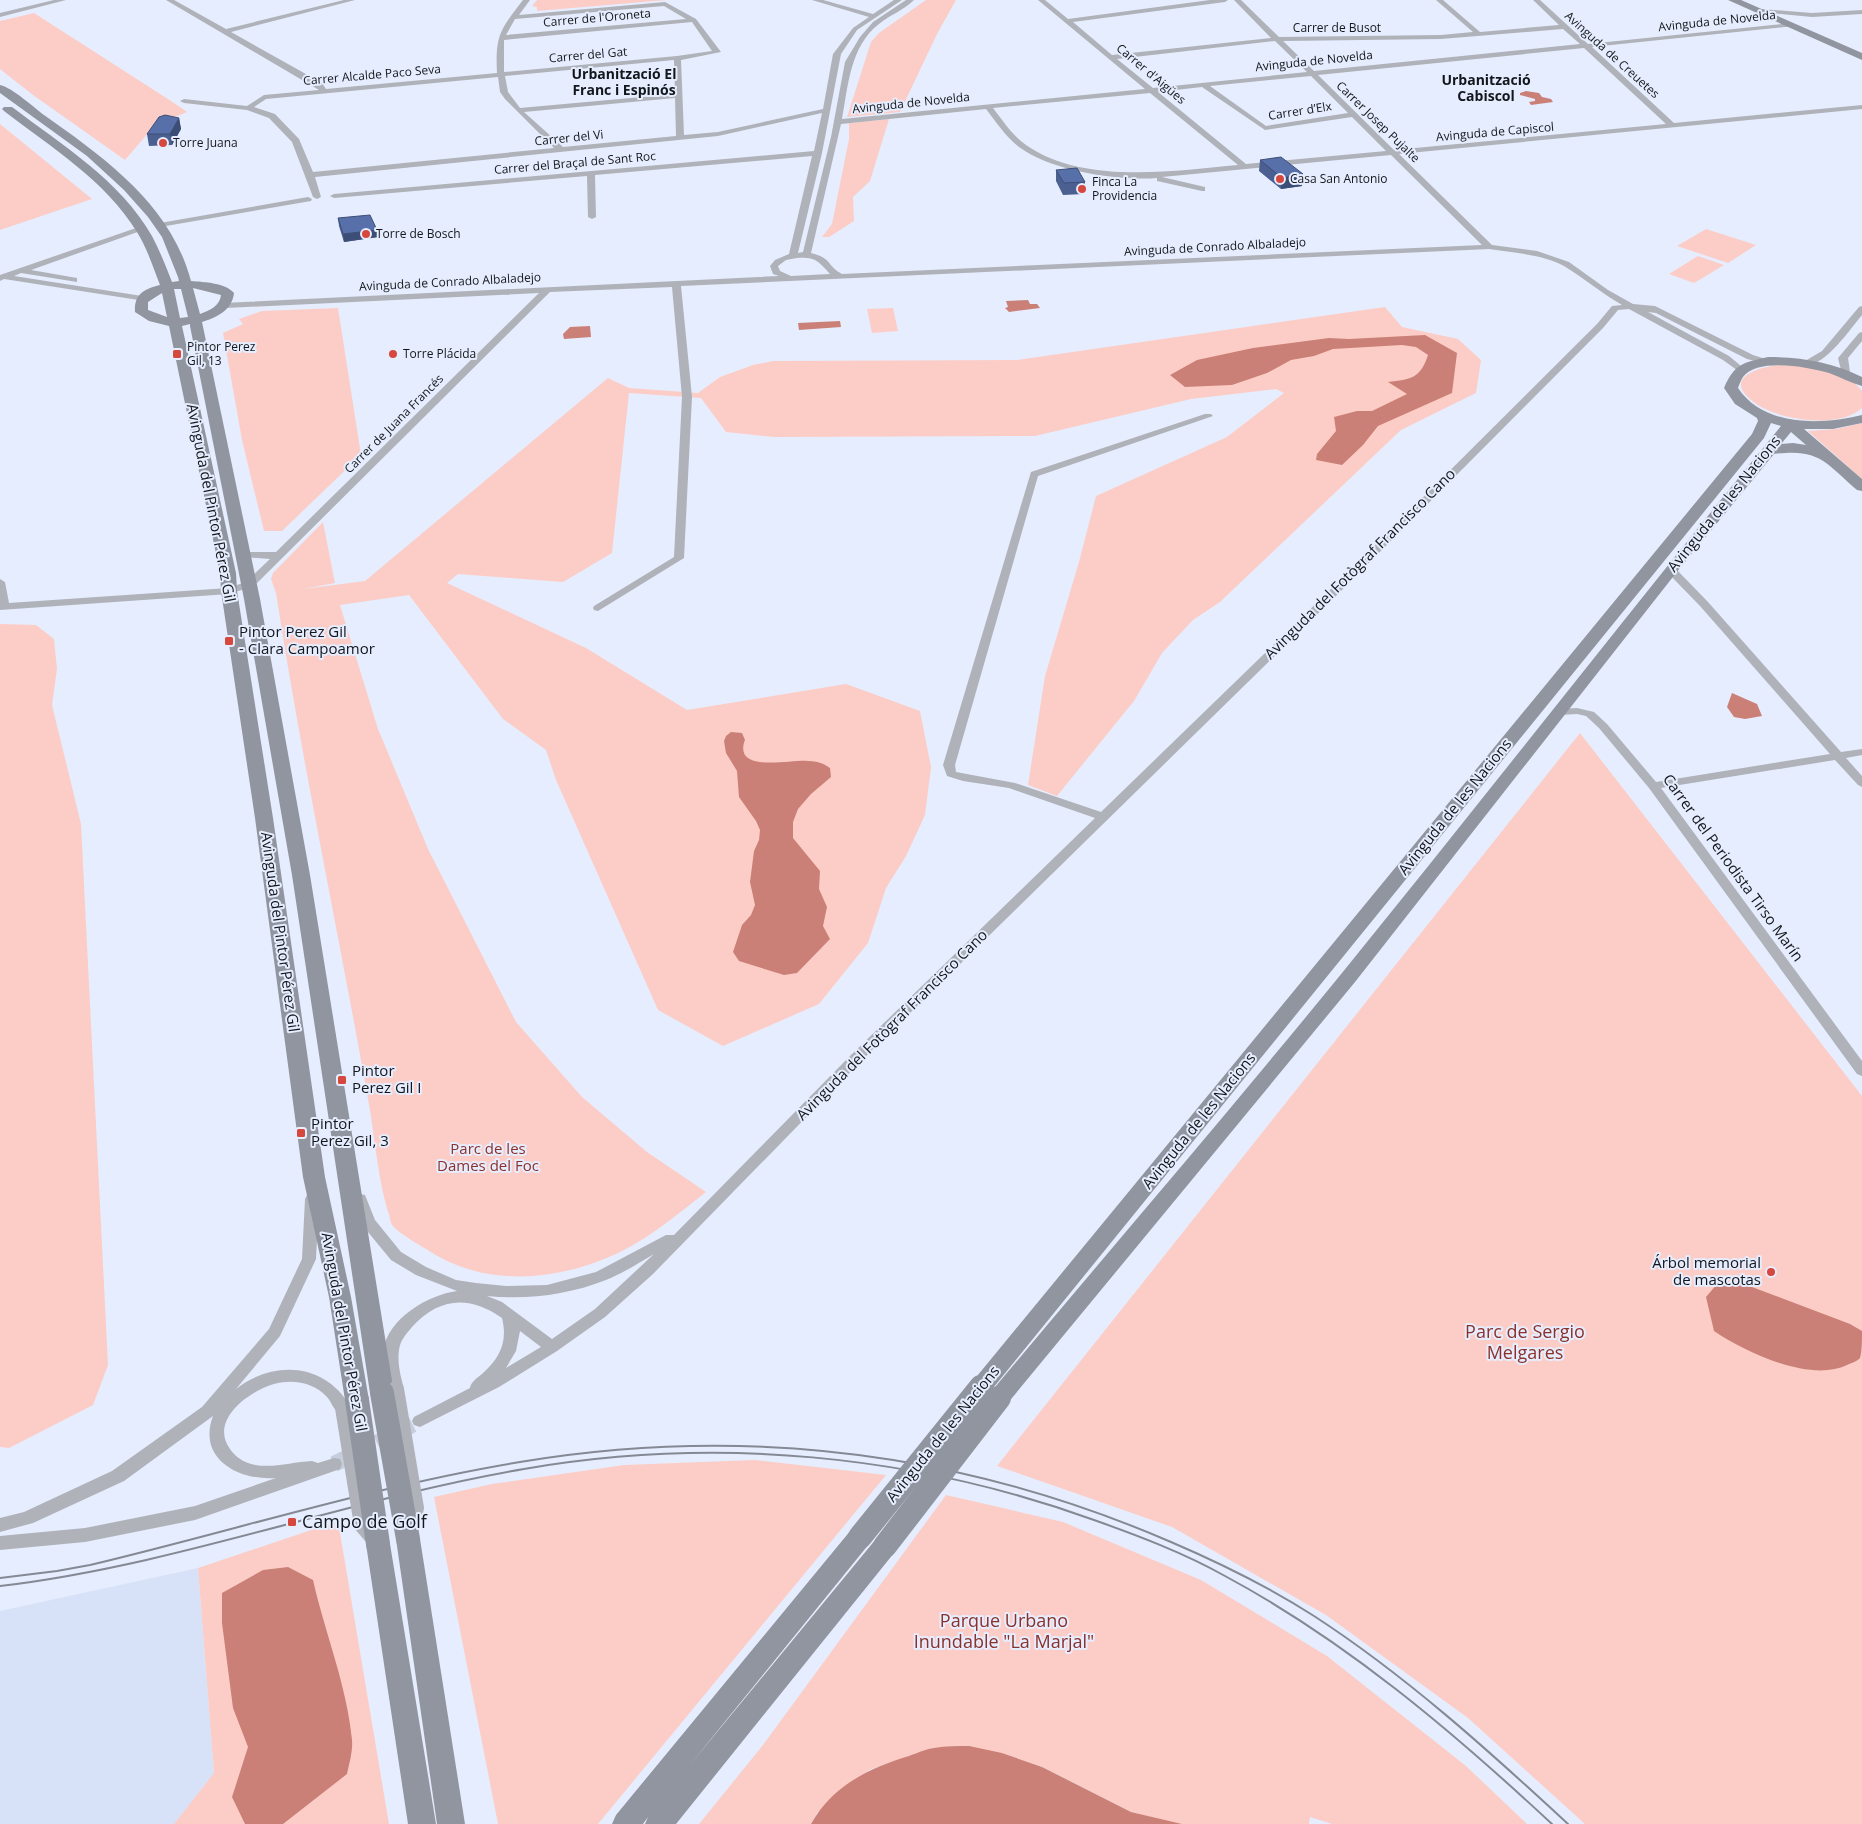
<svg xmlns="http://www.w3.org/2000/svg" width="1862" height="1824" font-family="'Open Sans',sans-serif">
<rect width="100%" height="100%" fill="#e6edfe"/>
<path fill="#d7e2f9" d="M198,1568l16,205 -40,51h-174v-213z"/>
<g fill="#fccdc6">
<path d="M537,0h129l-129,11v-4l-5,-1z"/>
<path d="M926,0h30l-19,34 -37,78 -53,5 24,-75 8,-9z"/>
<path d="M34,13l137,88 16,11 -32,13 -30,35 -92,-65 -33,-26v-48z"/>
<path d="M889,119l-19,62 -17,16 1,24 -25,16h-7l10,-13 17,-85v-16z"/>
<path d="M0,124l92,75 -92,31z"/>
<path d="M1706,229l50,16 -28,18 -51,-17z"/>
<path d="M1698,256l26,9 -30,18 -25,-9z"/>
<path d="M1385,307l17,20 56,12 23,21 -5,33 -75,37 -181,172 -27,18 -31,33 -28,48 -77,95 -29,-11 17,-109 34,-114 17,-66 131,-59 57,-44 -8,-4 -85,10 -156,37 -261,1 -48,-5 -25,-34 -72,-5 -17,160 -49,29 -105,-8 -11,9 139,65 101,62 159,-26 74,27 11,56 -6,48 -19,41 -20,32 -18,55 -49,61 -96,42 -65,-36 -102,-230 -10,-30 -43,-31 -94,-124 -69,10 38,124 50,120 88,173 66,75 65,55 59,40c-27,21 -55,45 -86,60 -58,28 -129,36 -186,2 -9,-6 -35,-20 -41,-28 -3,-3 -3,-11 -5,-14 -11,-37 -13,-76 -20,-113 -30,-169 -66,-337 -92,-506l-5,-14 2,-6 50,-51 12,61 -32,6 62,-8 243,-203 21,10 69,5 22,-16 33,-12 20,-4 244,-1z"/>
<path d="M338,308l23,147 -79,76h-18l-22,-91 -19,-107 20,-9 -4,-5 23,-8z"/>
<path d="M893,308l5,23 -26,2 -5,-24z"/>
<path d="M1781,365c27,2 64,3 81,26v17c-23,22 -90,12 -112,-9 -27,-23 14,-33 31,-34z"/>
<path d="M1862,423v56l-54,-48 29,-2z"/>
<path d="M0,624l36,1 18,14 3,30 -5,36 29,119 27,541 -15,40 -84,43 -9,-1z"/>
<path d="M1580,733l282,363v728h-277l-117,-106 -142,-103 -154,-88 -175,-61z"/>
<path d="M755,1460l131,15 -288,349h-100l-64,-327 58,-13 132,-19z"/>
<path d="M946,1495l117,27 138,58 126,76 139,110 61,58h-195l-22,-7 -1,7h-127l-10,-2 -41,-10 -89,-45 -40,-14 -69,-5 -64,22 -52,43 -6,11h-112l64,-79z"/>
<path d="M338,1521l51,303h-215l40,-51 -16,-205z"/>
</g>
<g fill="#ca8076">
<path d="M1526,91l13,2 3,4 9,2 2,3 -22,3 -2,-3 6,-1v-2l-15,-4v-2z"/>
<path d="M1028,300l2,4h7l3,4 -31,4 -4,-4 3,-1 -2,-6z"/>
<path d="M840,321l1,6 -42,3 -1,-7z"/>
<path d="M590,326l1,11 -27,2 -1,-5 7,-7z"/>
<path d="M1425,335l32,18 -5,40 -74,33 -15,19 -21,20 -26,-5 1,-6 19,-23 -2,-14 23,-6h15l35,-17 -19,-12c23,-3 32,-3 40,-27l-12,-8 -14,-2 -69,4 -19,7 -23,4 -24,13 -35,12 -47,2 -15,-12 27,-15 56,-12 76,-10 20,1z"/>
<path d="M1732,693l25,11 5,12 -17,3 -11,-2 -7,-10z"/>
<path d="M731,732l11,1 3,7c-13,34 47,19 63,21 9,0 15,2 22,7l1,9 -20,17 -13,15 -5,13v16l27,33 -1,18 8,18 -4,19 7,13 -33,34 -13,2 -45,-14 -6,-9 9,-27 9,-10 4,-10 -5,-23 4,-31 5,-11 1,-10 -4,-9 -17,-24 -2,-26 -11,-18 -2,-12 2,-5z"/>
<path d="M1732,1282l20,5 98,37 12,7c0,7 0,21 -2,27 -2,3 -9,5 -13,7 -37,18 -102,-13 -133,-34l-8,-34 11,-13z"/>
<path d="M288,1567l25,13c12,53 34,106 39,160 1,11 -3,24 -5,34l-64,50h-38l-13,-27 16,-50 -15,-39 -11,-85v-30l41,-23z"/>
<path d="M969,1746l33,7 40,14 89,45 51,12h-371c21,-38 58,-56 98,-68 8,-3 17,-7 25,-8 12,-2 24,-2 35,-2z"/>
</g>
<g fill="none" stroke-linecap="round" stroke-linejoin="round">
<path stroke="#c6cddc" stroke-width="16" stroke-dasharray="16 8" stroke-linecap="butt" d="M334,1464l86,-43"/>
<g fill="#afb2b9" fill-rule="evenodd">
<path d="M54,0h12l-66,17v-4z"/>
<path d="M166,0h8l52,29 118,-29h11l-124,32 91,51 4,6 171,-16c-2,-39 4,-44 26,-73h7l-11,15 146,-13 31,17 25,33 -40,8 3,75 34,-3 105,-23 10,-55 20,-26 16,-11 -57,-17h11l50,14 21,-14h8l-45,30 -16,24 -19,99 -24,100 5,-1 28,-115 14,-75 15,-25 13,-15 33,-22h8c-10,10 -24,15 -35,24 -29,22 -31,63 -37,95l303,-30 -107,-89h7l23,19 142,-19h18l-3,2 -152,20 39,33 159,-17 -37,-38h7l38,37 162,-2 32,-3 -37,-32h7l37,32 79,-7 -26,-25h7l48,44 204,-21 2,1v2l-202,21 82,76 188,-18v4l-463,45 93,91 45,6 32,11 39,28 25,14 22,2 98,49 22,7 -5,3 -23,-6 -91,-46 -8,-1 81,44 17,14 -5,3 -18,-13 -94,-51 -11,1 -15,18 -262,263 -480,470 -208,213 -48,43 -48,34 -58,36 -79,40 -6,-2 -2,-4 2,-4 56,-29c1,-6 7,-10 12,-14 18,-16 26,-32 20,-56 -32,-23 -63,-21 -90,9 -6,7 -12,14 -13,23 -2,13 2,27 5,39l-3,4 -5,2 -5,-2c-4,-6 -4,-12 -6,-18 -1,-8 -3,-16 -2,-24 5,-33 45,-56 74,-60l-41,-16 -25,-15 -28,-34 -10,-27 2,-4 5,-1 5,1 10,25 26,32 25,15 30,13 20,3 30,3 41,-1 49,-13 70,-37h8l177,-180 244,-237 -86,-30 -46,-7 -16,-5 -4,-11 88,-293 174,-58h6l2,2 -175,60 -83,289 1,7 59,11 86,29 232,-225 264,-263 15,-18 10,-1c-21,-12 -38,-27 -58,-39 -22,-12 -51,-13 -75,-17l-808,37 11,111 -8,161 -86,53 -4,-1 -1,-2 1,-2 80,-49 8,-160 -10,-110 -122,5 -296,294 -25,8 -229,16v-31l5,3 4,21 219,-15 18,-6 24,-23 -26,-2 -5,-3 1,-2h36l263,-259 -313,15 -4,-3 1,-2 556,-27 -6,-2 -3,-8 5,-6 14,-6 23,-98 -217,19 1,42 -4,2 -4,-2 -1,-41 -253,22 -4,-2 4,-2 480,-43 8,-38 -104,23 -403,41 6,20 -4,2 -4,-2 -21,-55 -23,-24 -22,-8 -63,-7 -4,-2 4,-2 63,7 17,-11 55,-5zM664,6l22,13 -180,16 9,-16zM692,22l20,29 -35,5 -173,16v-32zM1563,29l17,15 -266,27 -31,-30 158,-2zM1275,41l32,31 -154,16 -36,-29zM1584,48l82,76 -272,26 -76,-75zM674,60l1,34 -155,14 -12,-16 -3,-16zM1311,76l37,37 -82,13 -56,-40zM498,77l2,15 5,7 49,49 -241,24 -14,-33 -24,-25 -21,-7 12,-8zM1202,87l63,43 87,-13 34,34 -140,13 -88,-72zM1150,93l88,72c-65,6 -155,20 -212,-20 -13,-9 -23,-24 -33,-37zM675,98l1,38 -113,11 -39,-35zM986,109c10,13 20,28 33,38 32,24 99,34 138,31v3l45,10h3v-4l-43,-10 229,-22 91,90 -640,29c-15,-8 -10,-16 -31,-21l30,-129zM797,258c19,-1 21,3 33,16l-39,2 -11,-5 -2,-5 8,-6zM654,1254l-59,55 -43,30 -50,-37 -15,-6c40,4 81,-1 119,-16 17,-7 33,-17 48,-26zM520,1331l21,16 -35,21 10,-17z"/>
<path d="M1762,9l50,4 50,-3v4l-50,3 -52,-5 -1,-1z"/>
<path d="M308,197l4,2 -1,2 -151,26 -4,-2 4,-2z"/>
<path d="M139,227l7,2 -115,41 46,8v4l-56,-9 -7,3 128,20 3,1v4l-141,-22 -4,2v-6z"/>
<path d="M1862,306v9c-11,13 -38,53 -57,50v-4l17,-10 37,-44z"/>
<path d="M1862,332v9l-14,17 2,14 -2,2h-6l-4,-16 21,-25z"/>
<path d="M1671,567l4,1 33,34 133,150 21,-3v6l-16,3 16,18v11l-4,-2 -23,-25 -174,28 201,273v15l-5,-2 -208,-286 -50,-60 -13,-12 -9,-2 -17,1 -6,-3 6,-3 17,-1 17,4 13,12 49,58 174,-28 -130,-148 -33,-34 -1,-2 1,-2z"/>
<path d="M312,1194l5,1 2,4 -3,60 -36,77 -44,53c38,-30 91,-26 115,19l-2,4c-4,1 -8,3 -11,0 -5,-3 -7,-11 -11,-15 -14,-15 -34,-18 -53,-13 -25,7 -65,36 -44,65 4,6 10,11 18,14 20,7 43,-1 64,-2l6,2 16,-5 6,1 2,5 -2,5 -145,51 -110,22 -85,8v-14l85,-8 110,-22 81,-28c-38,3 -79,-20 -63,-62l-89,65 -91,42 -33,9v-14l24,-6 88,-41 90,-64 67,-78 33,-70 3,-60 2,-4z"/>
</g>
<g fill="#9195a0" fill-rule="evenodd">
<path d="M1728,0h13l121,53v7z"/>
<path d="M0,85c13,3 33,22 44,30 61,43 127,90 147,166 13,1 35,2 43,12 -2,17 -16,24 -32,29l58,277 50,276 84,518 -4,6 -8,3 -8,-3 -4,-6 -78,-518 -48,-276 -54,-273v-2l-8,2 54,247 1,18 36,227 52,359 26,120 18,103 -4,6 -8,3 -8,-3 -4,-6 -16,-103 -26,-120 -48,-359 -34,-227 -1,-18 -51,-247 -20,-5 -14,-9c-1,-18 9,-23 25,-27 -7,-18 -13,-37 -23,-53 -31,-51 -86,-85 -133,-121l-2,-2 2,-2h8c50,38 108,73 140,129 8,15 14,31 20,46l7,-1 -1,-4 -16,-40 -14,-20 -24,-27 -37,-34 -87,-63zM193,288l28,7c-1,11 -11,15 -21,19zM174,289h7l7,28 -8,1zM162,293l5,24 -19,-7v-8z"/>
<path d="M1768,357c32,0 65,5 94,20v9c-11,-3 -22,-9 -33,-13 -20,-6 -72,-16 -86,4 -2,3 -4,8 -5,11 26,39 83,37 124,27v8l-29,6h-29l58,50v12l-5,-1c-32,-28 -38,-42 -83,-36l-98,119 -321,409 -348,422 -8,3 -8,-3 -4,-6 4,-6c117,-140 236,-278 351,-419 147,-181 293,-369 439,-547l-10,-3 -7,15 -775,955 -8,3 -8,-3 -4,-6 4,-6 779,-947 6,-13 -1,-3 -22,-14 -11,-16c11,-25 19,-25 44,-31zM1791,432l15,13 -13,-2 -12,1z"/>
<path d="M860,1527l9,3 3,7 -3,7 -180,222 187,-227 9,-3 9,3 3,7 -3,7 -218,271h-31l3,-7 -5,7h-31l4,-9 235,-285z"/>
<path d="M408,1529l9,3 3,7 45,285h-28l-41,-285 3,-7z"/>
<path d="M378,1534l9,3 3,7 46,280h-28l-42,-280 3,-7z"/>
</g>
<g stroke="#848994" stroke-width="2">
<path d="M0,1578l57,-7 33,-6c143,-34 284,-79 430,-103 224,-37 443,-10 651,80 49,21 98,45 143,74 91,59 174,134 254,208"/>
<path d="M0,1586c178,-21 347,-87 524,-117 191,-33 388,-15 570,51 45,16 90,33 131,56 121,65 227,155 327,248"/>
</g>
<g stroke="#afb2b9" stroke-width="16">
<path d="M396,1389l20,119 -5,19"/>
<path d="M343,1408l19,117 12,14"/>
</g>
<g stroke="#9195a0" stroke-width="24">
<path d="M382,1393l26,146"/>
<path d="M357,1400l21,144"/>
<path d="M860,1537l121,-150"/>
<path d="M885,1546l114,-148"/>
</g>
</g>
<g fill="#4b6091">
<path d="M179,118l2,11 -9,16 -23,1 -2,-12z"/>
<path d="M1260,160l43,14 -1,12 -21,3 -22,-18z"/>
<path d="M1056,170l29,12 -1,12 -21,1 -7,-14z"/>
<path d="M338,218l40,19 -34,5 -5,-16z"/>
</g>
<g fill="#3d4e76">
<path d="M179,118l2,11 -9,16 -2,-11z"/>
<path d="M1303,174l-1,12 -21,3 1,-11z"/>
<path d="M377,230l1,7 -34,5 -1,-8z"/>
</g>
<g fill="#5770a9" stroke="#3d4e76">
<path d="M165,115l14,3 -9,16h-23l12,-17z"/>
<path d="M1281,157l22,17 -21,4 -22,-18z"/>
<path d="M1077,168l8,14 -21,1 -8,-13z"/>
<path d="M370,215l7,15 -34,4 -5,-16z"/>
</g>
<g fill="#d6483d" stroke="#e6edfe" stroke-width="2">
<circle cx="163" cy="143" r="5"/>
<circle cx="1280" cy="179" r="5"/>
<circle cx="1082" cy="189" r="5"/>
<circle cx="366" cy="234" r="5"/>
<rect x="172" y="349" width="10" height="10" rx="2.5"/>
<circle cx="393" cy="354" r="5"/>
<rect x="224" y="636" width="10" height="10" rx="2.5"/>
<rect x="337" y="1075" width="10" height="10" rx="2.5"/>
<rect x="296" y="1128" width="10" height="10" rx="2.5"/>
<circle cx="1771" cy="1272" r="5"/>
<rect x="287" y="1517" width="10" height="10" rx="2.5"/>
</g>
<g text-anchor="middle" stroke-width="4" stroke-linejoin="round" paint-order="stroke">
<g font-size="12" fill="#13161b" stroke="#e6edfe">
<text transform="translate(597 18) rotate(-5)" y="4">Carrer de l'Oroneta</text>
<text transform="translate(1717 21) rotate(-6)" y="4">Avinguda de Novelda</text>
<text x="1337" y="32">Carrer de Busot</text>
<text transform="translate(588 55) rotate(-5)" y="4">Carrer del Gat</text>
<text transform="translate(1612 55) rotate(42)" y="4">Avinguda de Creuetes</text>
<text transform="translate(1314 61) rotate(-6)" y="4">Avinguda de Novelda</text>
<text transform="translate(1151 74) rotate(40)" y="4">Carrer d'Aigües</text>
<text transform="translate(372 75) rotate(-5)" y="4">Carrer Alcalde Paco Seva</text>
<text transform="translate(911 103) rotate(-6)" y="4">Avinguda de Novelda</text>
<text transform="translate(1300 111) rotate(-9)" y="4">Carrer d’Elx</text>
<text transform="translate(1378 122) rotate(44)" y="4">Carrer Josep Pujalte</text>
<text transform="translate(1495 132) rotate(-5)" y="4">Avinguda de Capiscol</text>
<text transform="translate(569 138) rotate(-6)" y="4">Carrer del Vi</text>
<text transform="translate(575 163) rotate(-5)" y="4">Carrer del Braçal de Sant Roc</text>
<text transform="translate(1215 247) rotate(-3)" y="4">Avinguda de Conrado Albaladejo</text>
<text transform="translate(450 282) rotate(-3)" y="4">Avinguda de Conrado Albaladejo</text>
<text transform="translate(394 424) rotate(-45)" y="4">Carrer de Juana Francés</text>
</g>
<g font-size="12" fill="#13161b" stroke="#e6edfe" text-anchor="start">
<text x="173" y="147">Torre Juana</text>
<text x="1290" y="183">Casa San Antonio</text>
<text x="1092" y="186">Finca La<tspan x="1092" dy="14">Providencia</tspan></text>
<text x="376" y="238">Torre de Bosch</text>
<text x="187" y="351">Pintor Perez<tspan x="187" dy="14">Gil, 13</tspan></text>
<text x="403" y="358">Torre Plácida</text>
</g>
<g font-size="14" font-weight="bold" fill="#13161b" stroke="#e6edfe">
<text x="624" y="79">Urbanització El<tspan x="624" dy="16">Franc i Espinós</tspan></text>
<text x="1486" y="85">Urbanització<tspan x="1486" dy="16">Cabiscol</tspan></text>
</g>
<g font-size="15" fill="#13161b" stroke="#e6edfe">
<text transform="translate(211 503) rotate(79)" y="5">Avinguda del Pintor Pérez Gil</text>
<text transform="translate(1724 504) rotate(-51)" y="5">Avinguda de les Nacions</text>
<text transform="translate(1360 564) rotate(-45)" y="5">Avinguda del Fotògraf Francisco Cano</text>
<text transform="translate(1455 807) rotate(-51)" y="5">Avinguda de les Nacions</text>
<text transform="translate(1733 868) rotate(54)" y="5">Carrer del Periodista Tirso Marín</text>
<text transform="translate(280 932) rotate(82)" y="5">Avinguda del Pintor Pérez Gil</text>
<text transform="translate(892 1025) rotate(-45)" y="5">Avinguda del Fotògraf Francisco Cano</text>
<text transform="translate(1199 1121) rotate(-51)" y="5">Avinguda de les Nacions</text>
<text transform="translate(344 1332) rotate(80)" y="5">Avinguda del Pintor Pérez Gil</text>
<text transform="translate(943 1434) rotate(-51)" y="5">Avinguda de les Nacions</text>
</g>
<g font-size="15" fill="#13161b" stroke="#e6edfe" text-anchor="start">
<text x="239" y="637">Pintor Perez Gil<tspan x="239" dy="17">- Clara Campoamor</tspan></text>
<text x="352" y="1076">Pintor<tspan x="352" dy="17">Perez Gil I</tspan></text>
<text x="311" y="1129">Pintor<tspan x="311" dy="17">Perez Gil, 3</tspan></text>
<text x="1761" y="1268" text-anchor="end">Árbol memorial<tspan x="1761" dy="17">de mascotas</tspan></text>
</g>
<g font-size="15" fill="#8b312a" stroke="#e6edfe">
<text x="488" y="1154">Parc de les<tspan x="488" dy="17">Dames del Foc</tspan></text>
</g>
<g font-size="18" fill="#8b312a" stroke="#e6edfe">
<text x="1525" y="1338">Parc de Sergio<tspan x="1525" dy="21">Melgares</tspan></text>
<text x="1004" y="1627">Parque Urbano<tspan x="1004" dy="21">Inundable "La Marjal"</tspan></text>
</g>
<g font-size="18" fill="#13161b" stroke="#e6edfe" text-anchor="start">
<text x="302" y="1528">Campo de Golf</text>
</g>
</g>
</svg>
